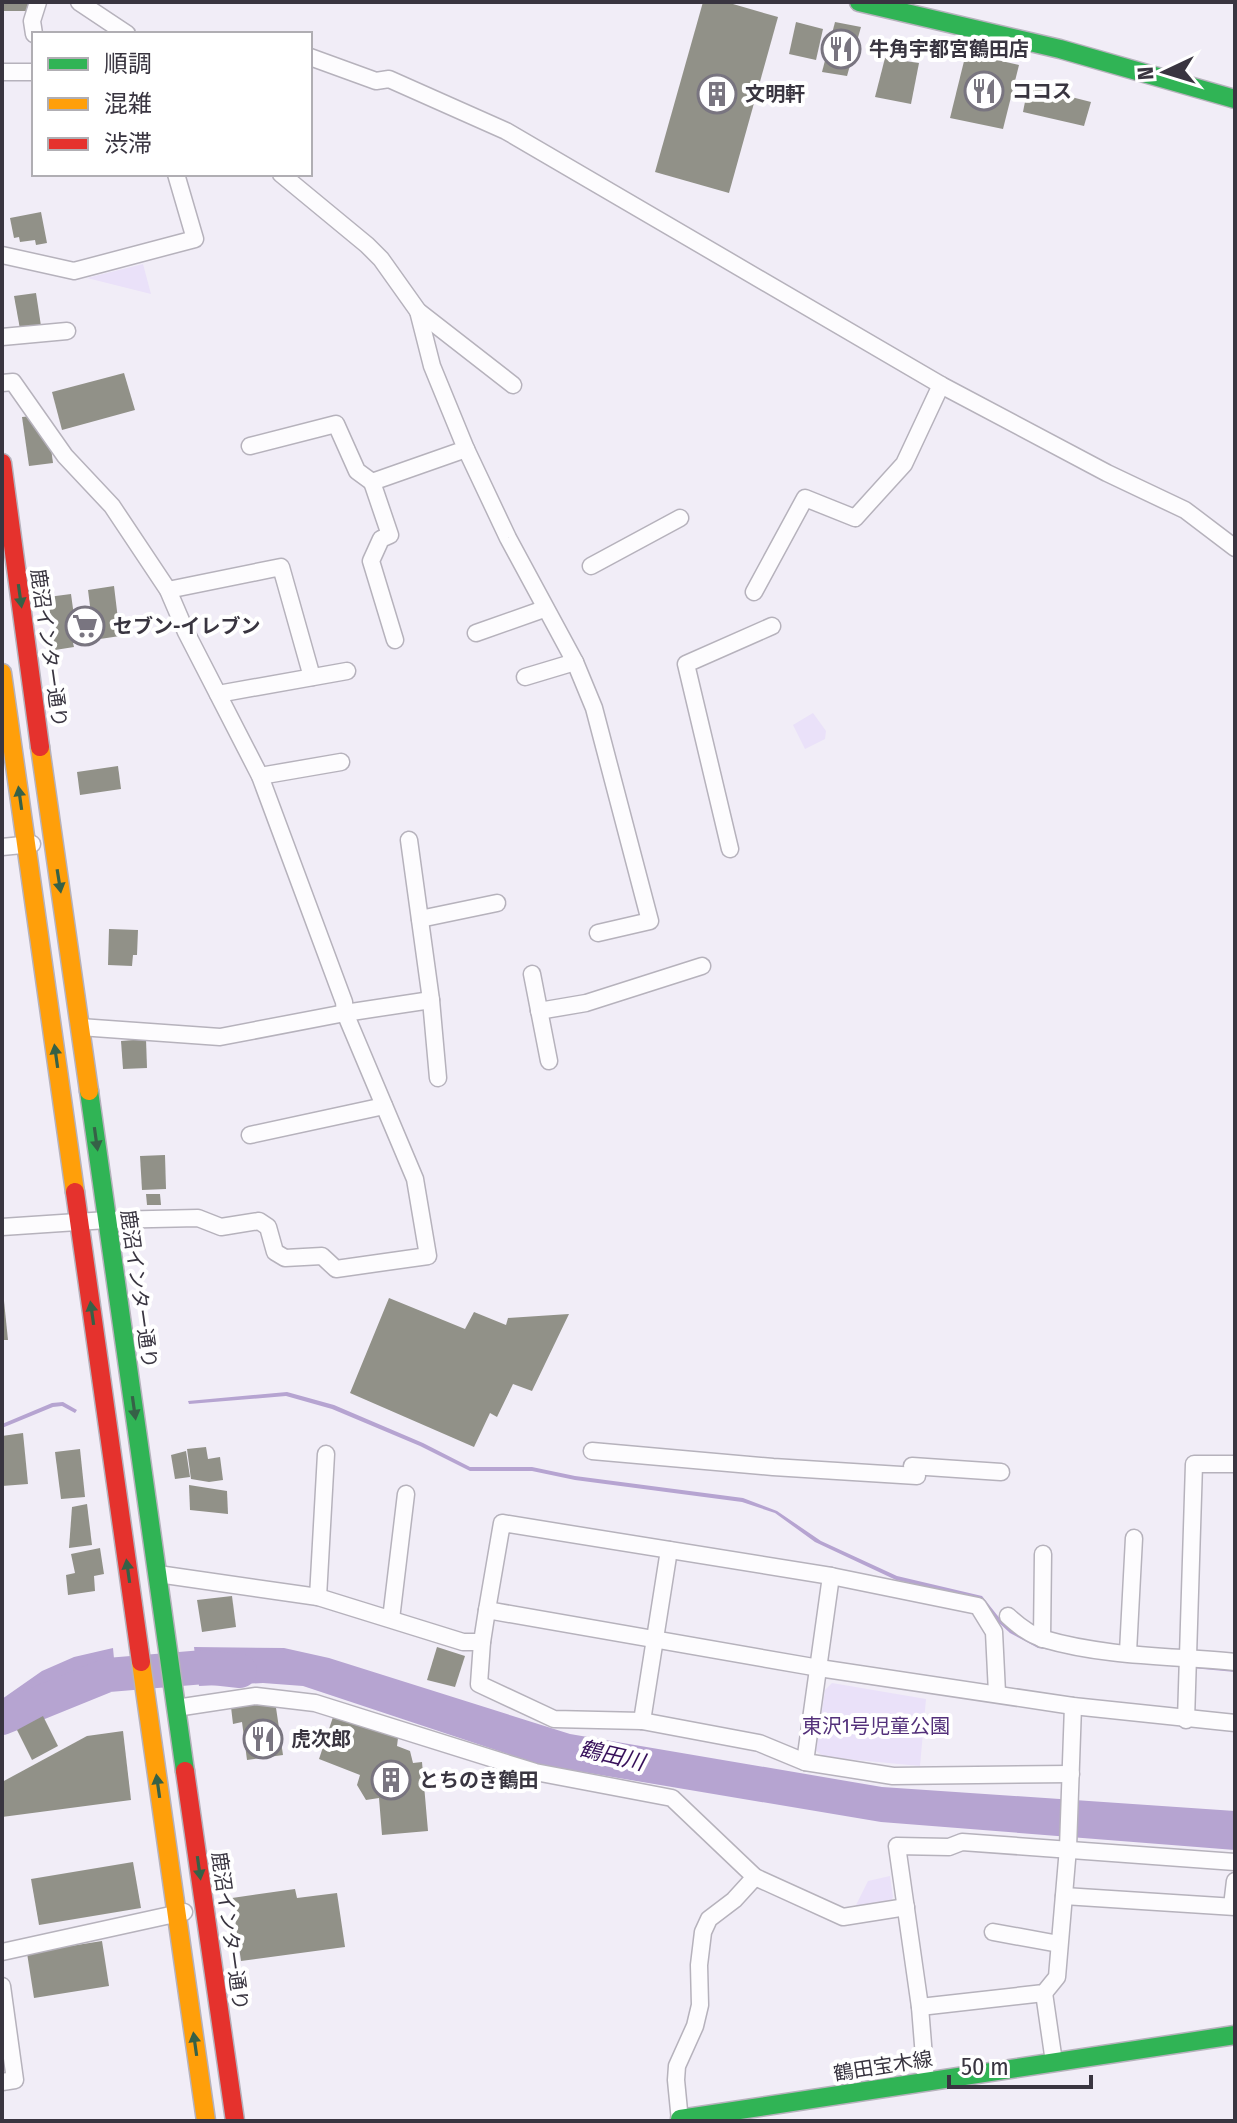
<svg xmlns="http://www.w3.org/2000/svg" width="1237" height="2123" font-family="'Fira Sans Condensed','Noto Sans JP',sans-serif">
<rect width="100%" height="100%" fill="#f1edf7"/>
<g fill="#eae1f9">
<path d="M143,264l8,30 -64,-16z"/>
<path d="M813,713l13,18 -1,8 -20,10 -12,-24z"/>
<path d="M832,1683l94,16 -6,67 -95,-9 -9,-6 9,-61z"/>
<path d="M890,1876l3,21 -4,7 -35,5 14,-28z"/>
</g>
<g fill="#b6a4d1">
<path d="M287,1392l47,13 89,38 47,24h62l43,9 168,22 34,13 44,30 76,35 85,20 19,24 13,11 221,37v4l-97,-9 -100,-15 -28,-15 -13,-12 -17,-22 -84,-19 -81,-38 -40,-29 -33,-11 -167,-22 -43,-9h-62l-50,-25 -88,-37 -46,-13 -97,8 -1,-3z"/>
<path d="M63,1402l14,8 -2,3 -13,-7 -9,1 -51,21v-4l50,-21z"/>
<path d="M194,1647l90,1 45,10 241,76 312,53 353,24v39l-354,-28 -340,-57 -238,-79 -40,-3 -64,3z"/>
<path d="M113,1648l3,32 -69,23 -45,22v-26l40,-28 32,-14z"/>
</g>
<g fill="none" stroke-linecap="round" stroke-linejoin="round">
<path stroke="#b6a4d1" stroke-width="34" d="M2,1718l106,-43 96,-8 36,4"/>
</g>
<g fill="#919188">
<path d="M2,2h27l-3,9h-24z"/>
<path d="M703,2h23l52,15 -49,176 -74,-21z"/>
<path d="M796,22l27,7 -7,31 -27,-6z"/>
<path d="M835,22l26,5 -14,49 -25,-4z"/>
<path d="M966,53l53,12 -16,64 -53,-11z"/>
<path d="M885,58l34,5 -8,41 -36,-7z"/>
<path d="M1028,86l63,16 -7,24 -61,-14z"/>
<path d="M41,212l6,31 -11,2 -1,-5 -15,2 -1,-5 -5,1 -4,-20z"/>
<path d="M36,293l5,33 -21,3 -6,-33z"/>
<path d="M124,373l11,37 -73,20 -10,-38z"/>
<path d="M33,416l18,32 2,15 -24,3 -7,-49z"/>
<path d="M114,586l6,50 -47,7 1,4 -19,3 -7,-53 23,-3 3,22 17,-2 -3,-24z"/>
<path d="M118,766l3,23 -41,6 -3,-23z"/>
<path d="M109,929l29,1 -1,25h-4l-1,11 -24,-1z"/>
<path d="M146,1039l1,29 -24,1 -2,-28z"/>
<path d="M165,1155l1,34 -24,1 -2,-34z"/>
<path d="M146,1194h14l1,11h-14z"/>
<path d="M389,1298l76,31 9,-17 32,13 2,-7 61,-4 -37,77 -19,-7 -16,33 -7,-4 -16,34 -124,-54z"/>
<path d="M2,1301h2l4,39h-6z"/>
<path d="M23,1433l5,51 -26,2v-50z"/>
<path d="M206,1447l2,12 12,-2 3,23 -14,2 -18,-3 -4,-30z"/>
<path d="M80,1449l5,48 -24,2 -6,-47z"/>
<path d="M186,1451l4,26 -15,2 -4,-24z"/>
<path d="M189,1485l38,6 1,23 -38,-4z"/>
<path d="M87,1504l5,41 -23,3 3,-41z"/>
<path d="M100,1548l4,26 -10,2 1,15 -27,4 -2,-20 9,-2 -4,-19z"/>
<path d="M232,1596l4,31 -34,5 -5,-32z"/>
<path d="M437,1647l28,9 -10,31 -28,-7z"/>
<path d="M275,1701l8,54 -36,5 -5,-38 -9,2 -2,-17z"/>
<path d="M43,1716l15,30 -26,14 -15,-30z"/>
<path d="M333,1717l65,21 -1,8 13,5 3,12 9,-1 6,69 -46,4 -3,-37 -13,2 -9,-15 3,-10 -41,-16z"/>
<path d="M123,1731l8,69 -129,17v-35l85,-46z"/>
<path d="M133,1862l8,46 -102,17 -8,-46z"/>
<path d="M295,1889l2,9 40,-5 8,54 -104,14 -9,-63z"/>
<path d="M102,1941l7,45 -75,12 -7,-45z"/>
</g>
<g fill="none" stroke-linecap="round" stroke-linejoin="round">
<defs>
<g id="street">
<path d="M79,2l48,32"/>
<path d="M34,34l-2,-13 6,-19"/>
<path d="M310,57l66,24 13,-2 117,52 435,254 166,88 78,37 50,38"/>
<path d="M2,72h32"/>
<path d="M281,174l86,71 14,14 37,52 95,74"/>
<path d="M2,255l72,16 121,-32 -19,-65"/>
<path d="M2,337l65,-6"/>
<path d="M2,383l11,-1 52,74 47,50 56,84 18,42 74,144 84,226 1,11 70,166 13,77 -92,13 -14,-13 -37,2 -10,-6 -7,-25 -9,-6 -38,6 -23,-9 -91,2 -105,7"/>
<path d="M250,446l86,-22 21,47 15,11 94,-33 -34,-83 -14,-55"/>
<path d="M466,449l42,89 67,124 19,46 56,213 -52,12"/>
<path d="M372,482l18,53 -9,4 -10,22 24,79"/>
<path d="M591,566l89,-48"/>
<path d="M168,590l113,-23 31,110"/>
<path d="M754,592l51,-94 50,20 49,-54 37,-79"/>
<path d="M476,633l68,-24"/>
<path d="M525,677l50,-15"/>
<path d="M218,694l129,-23"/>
<path d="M260,776l81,-14"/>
<path d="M409,840l22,160 7,78"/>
<path d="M2,847l30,-3"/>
<path d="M730,849l-44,-185 86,-38"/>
<path d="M420,919l77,-16"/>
<path d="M532,974l17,87"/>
<path d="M539,1011l47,-8 116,-37"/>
<path d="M80,1027l140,10 125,-24 86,-13"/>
<path d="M250,1135l134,-29"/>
<path d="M592,1451l181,16 144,9"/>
<path d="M912,1466l89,6"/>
<path d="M158,1574l160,23 145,45h19l5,-32 332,58 254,38 162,17"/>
<path d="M318,1597l8,-143"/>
<path d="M487,1610l15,-87 329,53 147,30 16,26 3,61"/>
<path d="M1008,1616c11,10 22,19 36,23 61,18 129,17 191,23"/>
<path d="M391,1619l15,-125"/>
<path d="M1042,1639l1,-85"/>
<path d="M482,1642l-3,42 75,35 88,2 117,22 46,19 88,14 178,-2"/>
<path d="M1128,1652l6,-114"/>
<path d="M176,1708l80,-12 59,7 220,69 137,26 83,79 88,40 63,-10"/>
<path d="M1186,1720l8,-256h41"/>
<path d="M642,1721l27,-171"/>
<path d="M805,1762l26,-186"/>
<path d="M1064,1896l171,11"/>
<path d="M1232,1906l3,-25"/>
<path d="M993,1932l66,12"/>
<path d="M2,1952l182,-40"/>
<path d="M2,1986l13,94 -13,2"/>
<path d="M1044,1993l10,69"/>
<path d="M920,2007l124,-14 13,-16 11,-129 5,-142"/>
<path d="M926,2082l-6,-75 -23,-161 52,1 13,-5 273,20"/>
<path d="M680,2121l-4,-41 1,-14 18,-40 5,-21 -1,-40 4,-33 6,-13 25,-19 21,-23"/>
</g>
<g id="fast">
<path d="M859,2l201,47 175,50"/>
<path d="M89,1091l96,680"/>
<path d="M680,2119l555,-84"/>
</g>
<g id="slow">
<path d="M2,673l73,519"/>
<path d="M40,747l49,344"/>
<path d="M141,1662l65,459"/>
</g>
<g id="jam">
<path d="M2,463l38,284"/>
<path d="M75,1192l66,470"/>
<path d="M185,1771l50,350"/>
</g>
</defs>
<use href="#street" stroke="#b6b2bc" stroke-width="19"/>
<use href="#fast" stroke="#b6b2bc" stroke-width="21"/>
<use href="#slow" stroke="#b6b2bc" stroke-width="21"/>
<use href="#jam" stroke="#b6b2bc" stroke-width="21"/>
<use href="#street" stroke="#fdfcfe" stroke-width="16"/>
<use href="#fast" stroke="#30b455" stroke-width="18"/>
<use href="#slow" stroke="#ff9f0a" stroke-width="18"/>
<use href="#jam" stroke="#e5322d" stroke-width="18"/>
</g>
<defs><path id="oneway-solid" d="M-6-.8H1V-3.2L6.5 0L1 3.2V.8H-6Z" transform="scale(2)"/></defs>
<g fill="#366147">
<use href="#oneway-solid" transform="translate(20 596) rotate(82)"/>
<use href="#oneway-solid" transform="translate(20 798) rotate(-98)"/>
<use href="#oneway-solid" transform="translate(59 881) rotate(81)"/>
<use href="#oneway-solid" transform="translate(56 1056) rotate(-98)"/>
<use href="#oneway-solid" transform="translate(96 1139) rotate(82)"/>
<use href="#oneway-solid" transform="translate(92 1313) rotate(-98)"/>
<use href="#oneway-solid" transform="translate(134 1408) rotate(82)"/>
<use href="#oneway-solid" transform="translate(128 1571) rotate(-98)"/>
<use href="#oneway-solid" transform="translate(158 1786) rotate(-98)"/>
<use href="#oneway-solid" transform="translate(199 1868) rotate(82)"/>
<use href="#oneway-solid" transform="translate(195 2044) rotate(-98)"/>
</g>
<defs>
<symbol id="restaurant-ring" viewBox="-11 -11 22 22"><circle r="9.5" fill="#fff" stroke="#797580" stroke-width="1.5"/><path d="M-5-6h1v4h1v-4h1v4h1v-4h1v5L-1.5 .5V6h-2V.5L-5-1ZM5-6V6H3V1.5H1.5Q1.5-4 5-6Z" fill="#797580"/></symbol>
<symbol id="building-ring" viewBox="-11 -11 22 22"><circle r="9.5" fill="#fff" stroke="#797580" stroke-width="1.5"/><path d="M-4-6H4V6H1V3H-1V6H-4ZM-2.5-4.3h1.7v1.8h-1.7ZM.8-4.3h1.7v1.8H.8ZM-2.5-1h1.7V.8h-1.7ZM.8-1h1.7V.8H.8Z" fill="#797580"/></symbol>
<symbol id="supermarket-ring" viewBox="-11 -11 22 22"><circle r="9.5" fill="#fff" stroke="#797580" stroke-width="1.5"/><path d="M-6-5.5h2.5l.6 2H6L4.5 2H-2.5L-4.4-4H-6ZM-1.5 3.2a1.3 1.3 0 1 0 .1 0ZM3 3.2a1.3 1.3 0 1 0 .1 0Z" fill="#797580"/></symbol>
</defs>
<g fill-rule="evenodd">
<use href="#restaurant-ring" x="819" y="27" width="44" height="44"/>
<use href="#restaurant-ring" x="962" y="69" width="44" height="44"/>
<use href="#building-ring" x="695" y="72" width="44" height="44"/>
<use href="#supermarket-ring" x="63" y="604" width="44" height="44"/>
<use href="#restaurant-ring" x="241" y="1717" width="44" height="44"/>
<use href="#building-ring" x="369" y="1758" width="44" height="44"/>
</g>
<g text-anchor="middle" stroke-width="8" stroke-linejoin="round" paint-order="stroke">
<g font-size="20" font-weight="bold" fill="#393540" stroke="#fff" text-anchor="start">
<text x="869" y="56">牛角宇都宮鶴田店</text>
<text x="1012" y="98">ココス</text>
<text x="745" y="101">文明軒</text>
<text x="113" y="633">セブン-イレブン</text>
<text x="291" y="1746">虎次郎</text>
<text x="419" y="1787">とちのき鶴田</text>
</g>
<g font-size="20" fill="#393540" stroke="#fff">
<text transform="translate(49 648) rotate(82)" y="7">鹿沼インター通り</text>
<text transform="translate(139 1289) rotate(82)" y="7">鹿沼インター通り</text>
<text transform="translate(230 1931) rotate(82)" y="7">鹿沼インター通り</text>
<text transform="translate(883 2066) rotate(-9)" y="7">鶴田宝木線</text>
</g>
<g font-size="20" fill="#53307a" stroke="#fff">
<text x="876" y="1733">東沢1号児童公園</text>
</g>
<g font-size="22" font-style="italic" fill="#38125b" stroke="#fff">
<text transform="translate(612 1755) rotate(13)" y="8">鶴田川</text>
</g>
</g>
<rect width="1237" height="2123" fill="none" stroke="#393540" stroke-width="8"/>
<rect x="32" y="32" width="280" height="144" fill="#ffffff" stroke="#b0aeb3" stroke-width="2"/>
<rect x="48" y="58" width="40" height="12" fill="#30b455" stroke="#b0aeb3" stroke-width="2"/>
<text x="104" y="72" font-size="24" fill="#393540">順調</text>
<rect x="48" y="98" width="40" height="12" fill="#ff9f0a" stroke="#b0aeb3" stroke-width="2"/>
<text x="104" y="112" font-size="24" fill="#393540">混雑</text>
<rect x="48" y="138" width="40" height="12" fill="#e5322d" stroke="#b0aeb3" stroke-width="2"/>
<text x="104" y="152" font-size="24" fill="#393540">渋滞</text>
<g transform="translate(1165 72) rotate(266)" stroke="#ffffff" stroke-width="6" paint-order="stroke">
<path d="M0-6L14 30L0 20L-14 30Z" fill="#393540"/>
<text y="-12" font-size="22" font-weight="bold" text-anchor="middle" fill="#393540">N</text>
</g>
<path d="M949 2075v12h142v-12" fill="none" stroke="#393540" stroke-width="4"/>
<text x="961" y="2075" font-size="24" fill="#393540" stroke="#ffffff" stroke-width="6" paint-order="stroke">50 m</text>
</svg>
